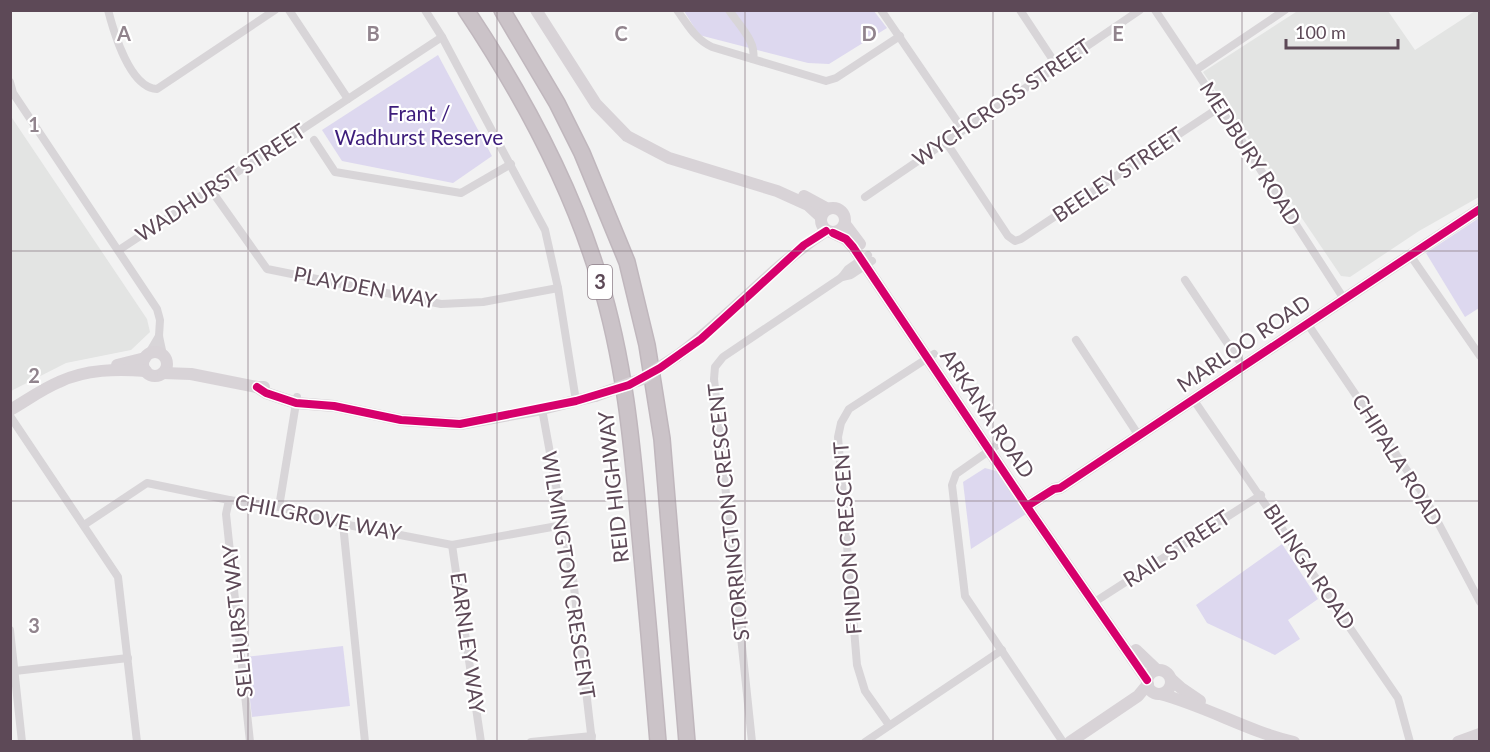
<svg xmlns="http://www.w3.org/2000/svg" width="1490" height="752" font-family="Lato,sans-serif">
<rect width="100%" height="100%" fill="#f2f2f2"/>
<g fill="#e3e4e3">
<path d="M1299,10l89,1 27,39 60,-39h4v186l-60,34 -69,46 -9,-1 -138,-204z"/>
<path d="M10,115l137,204 3,13 -19,18 -65,13 -55,28z"/>
</g>
<g fill="#ddd8ef">
<path d="M684,11h190l13,17 -58,36 -21,-1 -109,-28z"/>
<path d="M438,55l54,101 -39,27 -111,-22 -20,-31z"/>
<path d="M1479,218v90l-14,9 -39,-64z"/>
<path d="M985,468l11,3 30,43 -55,35 -8,-67z"/>
<path d="M1282,544l36,55 -30,21 12,19 -25,16 -68,-32 -11,-18z"/>
<path d="M343,646l7,60 -98,11 -7,-60z"/>
</g>
<g fill="none" stroke-linecap="round" stroke-linejoin="round">
<defs>
<g id="highway">
<path d="M466,10c56,84 104,172 133,268 25,81 33,163 40,246 7,73 13,145 19,218"/>
<path d="M502,10l55,93 25,50 45,109 20,83 15,94 25,303"/>
</g>
</defs>
<use href="#highway" stroke="#c0b7bd" stroke-width="18"/>
<g stroke="#d8d5d8" stroke-width="8">
<path d="M108,10c6,23 22,78 49,79l118,-79"/>
<path d="M289,10l59,89"/>
<path d="M425,10l17,27 103,193 13,58 18,113"/>
<path d="M677,10c11,15 18,29 35,37l114,34 10,-3 64,-42"/>
<path d="M729,10c9,14 28,32 24,49"/>
<path d="M881,10l82,120"/>
<path d="M1020,10l37,56"/>
<path d="M1155,10l65,97 124,192"/>
<path d="M1196,70l89,-60"/>
<path d="M10,82l3,11 144,216 3,11 -1,16 4,19"/>
<path d="M314,140l21,32 126,21 50,-29"/>
<path d="M946,142l62,94 7,5 6,-2 199,-132"/>
<path d="M211,190l56,79 174,35 42,-2 75,-14"/>
<path d="M865,197l275,-187"/>
<path d="M119,250l323,-213"/>
<path d="M1410,255l70,101"/>
<path d="M842,277l9,-2 21,-14"/>
<path d="M1185,280l57,85"/>
<path d="M1307,323l116,171 57,108"/>
<path d="M1076,340l63,96"/>
<path d="M149,353l10,-17"/>
<path d="M1193,399l205,299 12,44"/>
<path d="M542,409l31,170 19,163"/>
<path d="M10,416l108,161 19,165"/>
<path d="M996,446l-40,28 -4,11 13,111 98,146"/>
<path d="M229,500l-3,14 24,228"/>
<path d="M279,507l18,-110"/>
<path d="M343,524l22,218"/>
<path d="M84,525l63,-42 82,17 50,7 64,17 109,21 111,-20"/>
<path d="M452,545l29,197"/>
<path d="M1093,603l168,-108"/>
<path d="M10,630l12,112"/>
<path d="M15,671l113,-13"/>
<path d="M889,725l-24,-34 -8,-26 -19,-228 3,-14 8,-14 85,-55"/>
<path d="M531,742l61,-6"/>
<path d="M752,742l-38,-363 1,-12 8,-10 119,-80 6,-8 20,-14"/>
<path d="M865,742l137,-92"/>
</g>
<g stroke="#d8d3d7" stroke-width="12">
<path d="M536,10l60,94 31,32 42,22 108,33 31,14 13,12"/>
<path d="M804,196l24,13"/>
<circle cx="833" cy="220" r="12"/>
<path d="M845,224l15,20"/>
<path d="M833,233l13,6 7,8 179,267 115,166"/>
<circle cx="155" cy="364" r="12"/>
<path d="M677,356c53,-39 95,-90 149,-125"/>
<path d="M117,365l28,-7"/>
<path d="M163,373l28,1 66,13h7"/>
<path d="M257,387l9,6 30,10 38,3 67,14 59,4 82,-15 53,-13"/>
<path d="M10,410c16,-9 32,-21 49,-28 27,-13 58,-13 87,-11"/>
<path d="M1027,506l27,-17 6,-1 420,-279"/>
<path d="M1136,650l21,20"/>
<circle cx="1159" cy="682" r="12"/>
<path d="M1171,679l10,9 19,13"/>
<path d="M1160,694c46,12 89,38 134,48"/>
<path d="M1070,742l68,-46 10,-12"/>
<path d="M1458,742l22,-8"/>
</g>
<use href="#highway" stroke="#cbc3c8" stroke-width="15"/>
<path stroke="#d8d3d7" stroke-width="12" d="M595,396l47,-17 35,-23"/>
<defs>
<g id="cycleway">
<path d="M833,233l13,6 7,8 179,267 115,166"/>
<path d="M257,387l9,6 30,10 38,3 67,14 59,4 116,-23 53,-16 31,-17 41,-29 103,-94 22,-14"/>
<path d="M1027,506l27,-17 6,-1 420,-279"/>
</g>
</defs>
<use href="#cycleway" stroke="#fff" stroke-width="11"/>
<use href="#cycleway" stroke="#d6006c" stroke-width="8"/>
</g>
<path fill="none" stroke="#91848d" stroke-width="1.5" stroke-opacity="0.55" d="M248,10v732M497,10v732M745,10v732M993,10v732M1242,10v732M10,251h1470M10,501h1470"/>
<g text-anchor="middle" stroke-width="4.5" stroke-linejoin="round" paint-order="stroke">
<rect fill="#fff" stroke="#8e8089" stroke-width="1.5" x="588" y="265" width="24" height="34" rx="4.5"/>
<g font-size="20" font-weight="bold" fill="#5d4957">
<text x="600" y="289">3</text>
</g>
<g font-size="21" fill="#5d4957" stroke="#fff">
<text transform="translate(1002 103) rotate(-34)" y="7">WYCHCROSS STREET</text>
<text transform="translate(1250 154) rotate(57)" y="7">MEDBURY ROAD</text>
<text transform="translate(1118 175) rotate(-34)" y="7">BEELEY STREET</text>
<text transform="translate(221 183) rotate(-33)" y="7">WADHURST STREET</text>
<text transform="translate(365 288) rotate(11)" y="7">PLAYDEN WAY</text>
<text transform="translate(1244 344) rotate(-34)" y="7">MARLOO ROAD</text>
<text transform="translate(987 414) rotate(56)" y="7">ARKANA ROAD</text>
<text transform="translate(1397 460) rotate(58)" y="7">CHIPALA ROAD</text>
<text transform="translate(614 487) rotate(-96)" y="7">REID HIGHWAY</text>
<text transform="translate(729 512) rotate(-96)" y="7">STORRINGTON CRESCENT</text>
<text transform="translate(318 518) rotate(11)" y="7">CHILGROVE WAY</text>
<text transform="translate(848 538) rotate(-94)" y="7">FINDON CRESCENT</text>
<text transform="translate(1177 549) rotate(-33)" y="7">RAIL STREET</text>
<text transform="translate(1309 567) rotate(56)" y="7">BILINGA ROAD</text>
<text transform="translate(568 575) rotate(81)" y="7">WILMINGTON CRESCENT</text>
<text transform="translate(238 621) rotate(-96)" y="7">SELHURST WAY</text>
<text transform="translate(467 643) rotate(82)" y="7">EARNLEY WAY</text>
</g>
<g font-size="21" fill="#3d1d7b" stroke="#fff">
<text x="419" y="121">Frant /<tspan x="419" dy="24">Wadhurst Reserve</tspan></text>
</g>
</g>
<g font-size="20" text-anchor="middle" font-weight="bold" fill="#91848d" stroke="#fff" stroke-width="4.5" stroke-linejoin="round" paint-order="stroke">
<text x="124" y="41">A</text>
<text x="373" y="41">B</text>
<text x="621" y="41">C</text>
<text x="869" y="41">D</text>
<text x="1118" y="41">E</text>
<text x="34" y="132">1</text>
<text x="34" y="383">2</text>
<text x="34" y="633">3</text>
</g>
<rect width="1490" height="752" fill="none" stroke="#5d4957" stroke-width="24"/>
<path d="M1286 39v9h112v-9" fill="none" stroke="#5d4957" stroke-width="3"/>
<text x="1295" y="39" font-size="18" fill="#5d4957" stroke="#ffffff" stroke-width="4.5" paint-order="stroke">100 m</text>
</svg>
